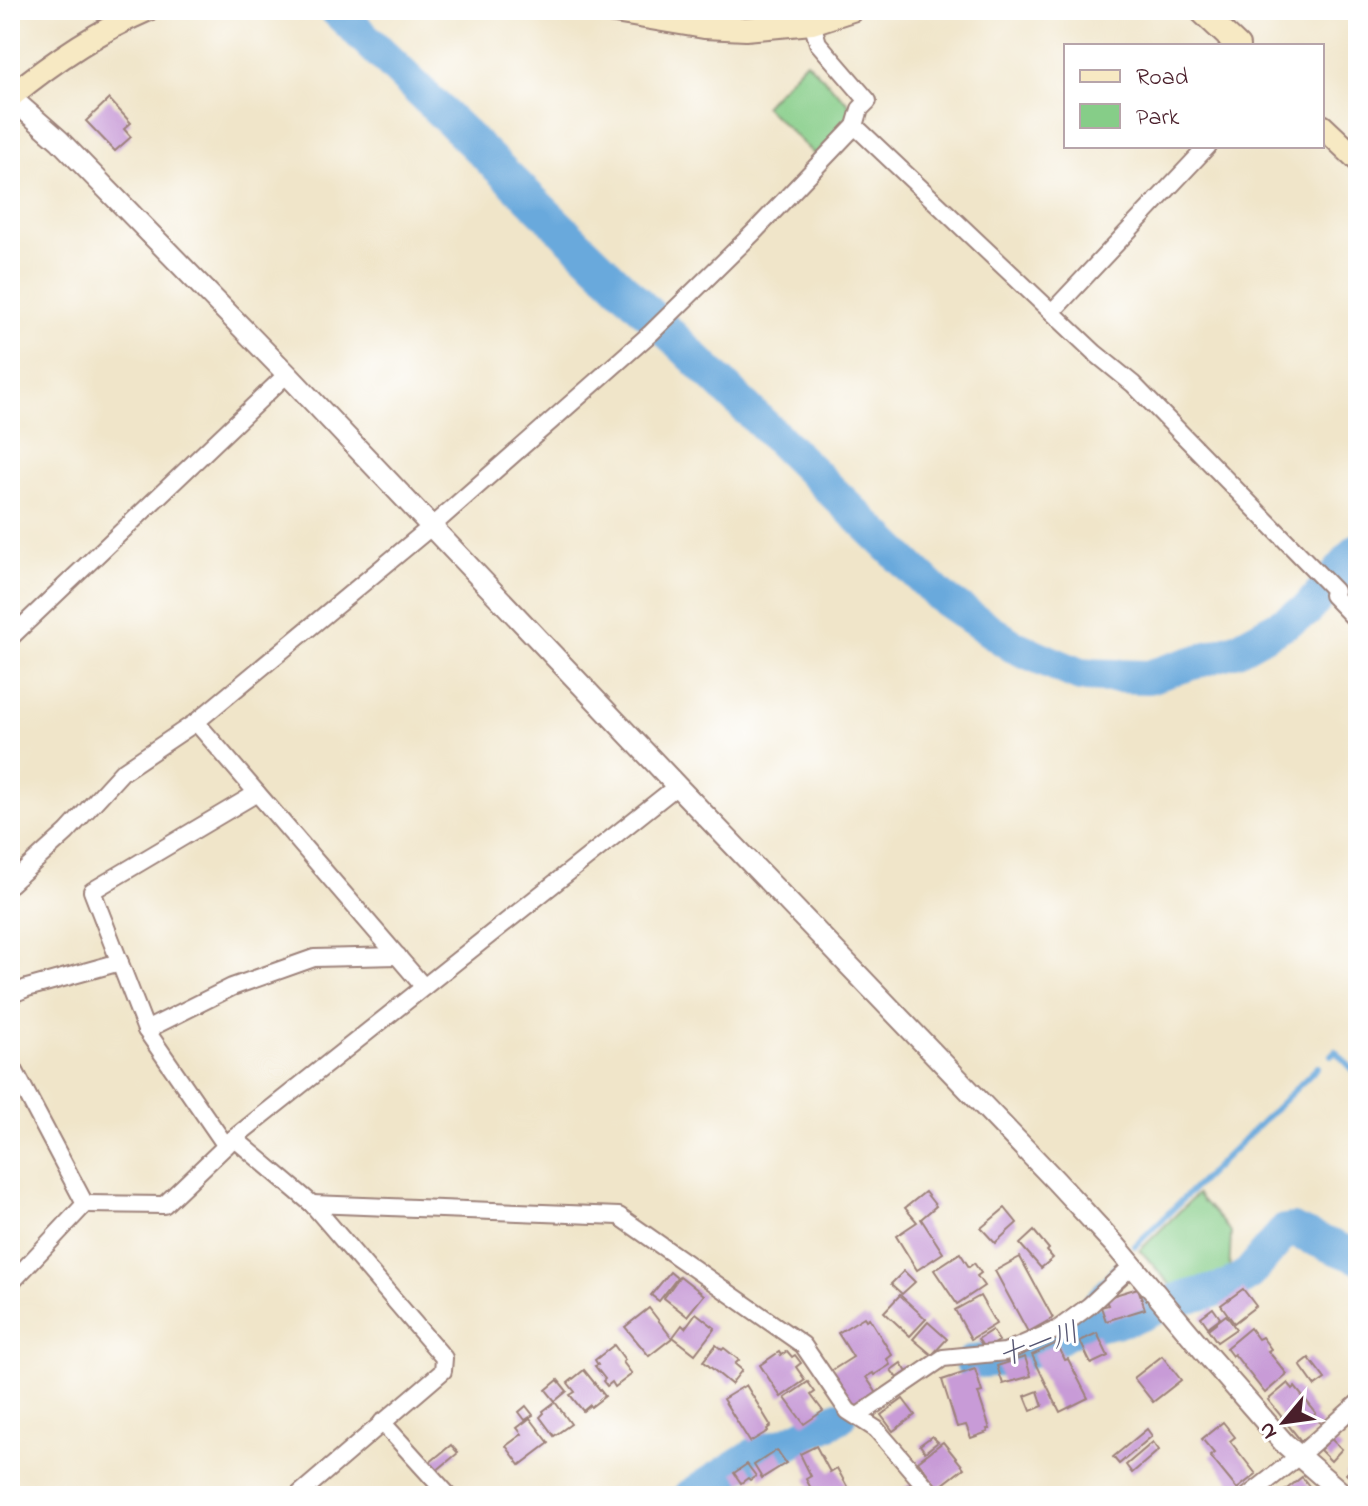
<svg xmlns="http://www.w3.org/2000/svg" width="1368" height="1506" font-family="'Indie Flower','Klee One',sans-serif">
<rect width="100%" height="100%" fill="#fff"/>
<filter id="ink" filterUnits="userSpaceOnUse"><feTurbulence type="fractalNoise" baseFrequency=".0125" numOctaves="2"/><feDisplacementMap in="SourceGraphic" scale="16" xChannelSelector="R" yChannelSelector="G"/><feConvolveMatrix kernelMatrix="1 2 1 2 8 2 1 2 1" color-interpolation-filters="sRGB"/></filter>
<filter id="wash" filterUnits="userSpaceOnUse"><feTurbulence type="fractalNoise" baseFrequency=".006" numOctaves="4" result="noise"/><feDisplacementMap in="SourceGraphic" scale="32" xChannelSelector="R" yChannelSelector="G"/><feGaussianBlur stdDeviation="1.8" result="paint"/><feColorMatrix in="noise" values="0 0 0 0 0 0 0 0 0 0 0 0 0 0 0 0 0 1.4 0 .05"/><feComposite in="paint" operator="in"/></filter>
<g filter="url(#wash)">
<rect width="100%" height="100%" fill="#f0e5c9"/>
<g fill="#86cd88" stroke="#68765a" stroke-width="2">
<path d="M806,61l43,43 3,15 -37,36 -51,-49z"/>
<path d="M1197,1194l34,38 -2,43 -54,15 -35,-40z"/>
</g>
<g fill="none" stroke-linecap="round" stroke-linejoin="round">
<g stroke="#69a9dc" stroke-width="6">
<path d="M1331,1055l4,-4 23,24"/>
<path d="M1135,1246l183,-179"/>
<path d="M1085,1299l32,-34"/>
<path d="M1043,1328l24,-15"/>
</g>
<g stroke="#69a9dc" stroke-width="34">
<path d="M336,10l605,587 72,49 67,29 68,2 89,-28 69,-38 52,-61"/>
<path d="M1177,1300l51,-13 21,-13 36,-43 7,-1 66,27"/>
<path d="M972,1362l31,-3 15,-3 26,-11 31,-16 60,-12 23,-10"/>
<path d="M690,1496l64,-41 36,-13 49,-25"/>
</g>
</g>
<g id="blocks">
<g fill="#c89bd7">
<path d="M109,99l22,24 -7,6 7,8 -16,14 -29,-30z"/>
<path d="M925,1192l11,14 -15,13 22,34 -26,17 -21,-34 21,-14 -12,-14z"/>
<path d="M1005,1208l12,15 -22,20 -14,-15z"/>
<path d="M1034,1231l15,18 -2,2 6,7 -12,10 -21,-24z"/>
<path d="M960,1253l9,14 5,-4 7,10 -4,3 7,10 -27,18 -23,-34z"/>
<path d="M1020,1257l33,61 -25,14 -33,-61z"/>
<path d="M904,1271l11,11 -13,12 -11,-10z"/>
<path d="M670,1272l7,6 -18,23 -8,-6z"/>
<path d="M680,1276l24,19 -17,21 -23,-18z"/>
<path d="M1138,1288l7,21 -39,12 -5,-14 7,-2 -3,-7z"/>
<path d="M1243,1289l13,17 -22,17 -13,-18z"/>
<path d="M900,1295l26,24 -16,17 -26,-24z"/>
<path d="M980,1296l16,28 -25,15 -16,-29z"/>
<path d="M649,1308l23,30 -23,18 -24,-29z"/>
<path d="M1213,1308l7,10 -12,9 -7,-10z"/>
<path d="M696,1313l19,15 -20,26 -22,-17 9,-12 3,3z"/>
<path d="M1226,1315l10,14 -19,13 -9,-13z"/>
<path d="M864,1317l2,3 3,-2 23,37 -5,4 3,6 -16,10 -1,-2 -7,4 12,18 -23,14 -24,-38 22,-14 -15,-24z"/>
<path d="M928,1322l19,17 -15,16 -19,-16z"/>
<path d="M1250,1328l8,11 4,-2 9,12 -3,2 19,23 -22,19 -31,-39 -2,2 -6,-8z"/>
<path d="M992,1330l7,11 -14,8 -7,-10z"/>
<path d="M1097,1333l11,23 -17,8 -11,-23z"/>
<path d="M1057,1343l8,17 3,-1 20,39 -28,14 -28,-57z"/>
<path d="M614,1345l11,15 -2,2 9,12 -17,13 -3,-5 -5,4 -4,-5 2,-2 -10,-13 3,-1 -3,-5z"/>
<path d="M716,1345l6,5 2,-2 15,12 -4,4 7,6 -11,14 -28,-23z"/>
<path d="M787,1351l5,6 3,-2 6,8 -5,4 9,13 -24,17 -21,-32 19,-13 2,3z"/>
<path d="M1162,1356l19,24 -28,22 -19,-24z"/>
<path d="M1025,1357l6,19 -28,8 -6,-18z"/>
<path d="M1309,1358l16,21 -10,7 -15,-21z"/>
<path d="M901,1363l6,9 -10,6 -6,-8z"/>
<path d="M975,1369l7,23 -4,1 12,36h-3l1,3 -17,6 -5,-13 -9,2 -15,-47z"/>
<path d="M584,1370l21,26 -14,11 -1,-2 -7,6 -13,-16 5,-3 -7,-9z"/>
<path d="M558,1380l9,11 -12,10 -9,-11z"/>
<path d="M808,1382l7,10 -4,3 12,16 -19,13 -19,-26z"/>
<path d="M1288,1383l5,6 2,-2 21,26 -2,2 8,10 -21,16 -33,-41z"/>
<path d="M746,1385l25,41 -4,3 1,2 -18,11 -27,-43z"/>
<path d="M1038,1391l5,15 -12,5 -6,-15z"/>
<path d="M903,1399l12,16 -22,16 -12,-16z"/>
<path d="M555,1402l16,22 -17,12 -14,-19 4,-4 -1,-2z"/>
<path d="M526,1406l7,9 -8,5 -6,-8z"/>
<path d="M530,1418l19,25 -29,22 -14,-19 16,-12 -5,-6z"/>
<path d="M1223,1422l12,15 -5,4 26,33 -19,15 -27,-33 4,-3 -12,-14z"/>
<path d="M1147,1429l5,7 -33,28 -6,-7z"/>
<path d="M932,1436l6,6 -13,10 -5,-7z"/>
<path d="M1331,1439l11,10 -11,12 -11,-11z"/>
<path d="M943,1442l21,26 -26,20 -20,-27z"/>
<path d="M1153,1442l6,8 -27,23 -6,-8z"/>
<path d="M451,1445l7,8 -22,18 -7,-8z"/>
<path d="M816,1446l14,26 7,-4 11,20 -9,5 2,3h-26l-9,-17 5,-3 -11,-22z"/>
<path d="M777,1450l9,13 -24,15 -8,-13z"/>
<path d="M1358,1462v23l-12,-11z"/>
<path d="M747,1464l9,12 -6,4 -2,-2 -7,5 -7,-10z"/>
<path d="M1302,1477l15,19h-39z"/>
<path d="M912,1482l12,14h-21l-3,-5z"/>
</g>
</g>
</g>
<g filter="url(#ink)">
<use href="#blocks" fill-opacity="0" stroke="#9d827a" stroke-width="2"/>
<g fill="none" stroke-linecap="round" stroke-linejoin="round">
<defs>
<g id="minor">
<path d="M730,10l4,18"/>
<path d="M855,126l240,227 38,31 202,207"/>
<path d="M1052,312l156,-166"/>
<path d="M1332,595l26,27"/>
<path d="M10,638l277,-264"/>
<path d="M196,722l228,265"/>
<path d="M10,884l57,-52 55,-60 74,-50 236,-196 219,-193 102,-100 102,-107 5,-17 8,-8 -50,-58 -6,-20"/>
<path d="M10,995l17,-7 93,-26"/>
<path d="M146,1030l86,-43 82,-29 84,-2"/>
<path d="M10,1062l75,142 -75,80"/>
<path d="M234,1138l443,-352"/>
<path d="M226,1146l-80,-116 -54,-139 165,-98"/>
<path d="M85,1204l79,1 70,-67 78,66 132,154 -1,13 -146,125"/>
<path d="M312,1204l307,12 184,129 45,66 28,18 58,67"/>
<path d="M858,1416l85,-58 62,-6 53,-23 31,-23 44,-41"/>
<path d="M382,1422l67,74"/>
<path d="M1248,1496l52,-41 58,-52"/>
</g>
<path id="tertiary" d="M10,97l49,43 228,234 390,412 378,394 60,65 94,112 75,86 61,53"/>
<g id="secondary">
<path d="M603,10l101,17 42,2 66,-6 40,-13"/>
<path d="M1200,10l38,36"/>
<path d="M10,97c41,-34 88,-66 137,-87"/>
<path d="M1322,126l36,34"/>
</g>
</defs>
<use href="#minor" stroke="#9d827a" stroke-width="20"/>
<use href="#tertiary" stroke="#9d827a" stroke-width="24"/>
<use href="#secondary" stroke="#9d827a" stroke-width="26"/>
<use href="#minor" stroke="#fff" stroke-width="16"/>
<use href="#tertiary" stroke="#fff" stroke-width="20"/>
<use href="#secondary" stroke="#f7e9c3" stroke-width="22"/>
</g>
</g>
<g text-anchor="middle" stroke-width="6" stroke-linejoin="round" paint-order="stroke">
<g font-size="28" font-style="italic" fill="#565672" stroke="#fff">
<text transform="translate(1038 1343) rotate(-19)" y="10">十一川</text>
</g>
</g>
<rect width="1368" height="1506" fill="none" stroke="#fff" stroke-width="40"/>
<rect x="1064" y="44" width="260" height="104" fill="#ffffff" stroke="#b7a5aa" stroke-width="2"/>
<rect x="1080" y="70" width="40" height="12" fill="#f7e9c3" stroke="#b7a5aa" stroke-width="2"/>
<text x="1136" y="84" font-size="24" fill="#4a1f2b">Road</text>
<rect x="1080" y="104" width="40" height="24" fill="#86cd88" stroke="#b7a5aa" stroke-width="2"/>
<text x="1136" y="124" font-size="24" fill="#4a1f2b">Park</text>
<g transform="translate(1284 1422) rotate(241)" stroke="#ffffff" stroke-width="6" paint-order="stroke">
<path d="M0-6L14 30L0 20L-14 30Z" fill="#4a1f2b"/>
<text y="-12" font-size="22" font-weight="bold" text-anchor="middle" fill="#4a1f2b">N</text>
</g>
</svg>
